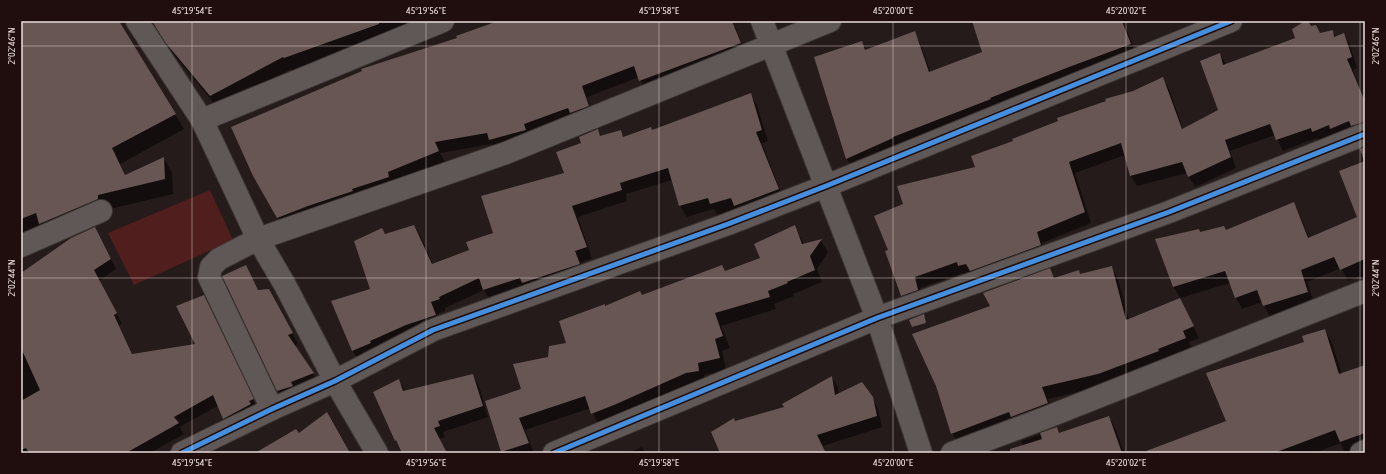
<svg xmlns="http://www.w3.org/2000/svg" width="1386" height="474" font-family="'Asap Condensed',sans-serif">
<rect width="100%" height="100%" fill="#251b1a"/>
<path fill="#4f1e1d" d="M210,190l23,50 -99,45 -26,-52z"/>
<g fill="#0007">
<path d="M21,21h97l66,108 -64,35 6,12 38,-18 8,15 1,21 -67,16 -85,28z"/>
<path d="M148,21h279l-135,50 -1,-2 -73,39 -44,-53 -18,-28z"/>
<path d="M501,21h232l13,33 -100,37 -7,-14 -52,20 7,20 -98,33 -4,-6 -52,9 5,9 -161,66 -30,-53 205,-136z"/>
<path d="M974,21h149l14,34 -284,114 -6,-10 -32,-102 47,-15 4,8 48,-17 6,10 11,30 52,-21z"/>
<path d="M1307,21l4,6 9,7 12,-3 4,6 8,-2 6,10 7,23 -4,2 12,30v34l-46,8 -2,-4 -34,13 -8,-16 -45,16 6,17 -41,19 -8,-14 -50,13 -6,-10 -6,-21 -50,18 16,50 -49,20 5,13 -82,20 -2,-3 -43,15 3,13 -15,5 -6,-10 -13,-46 15,-46 73,-37 37,-26 149,-62 6,10 14,40 36,-19 1,-56 6,11 70,-26z"/>
<path d="M750,94l7,11 11,36 -6,2 22,57 -47,9 -20,6 -3,-6 -27,8 -7,-11 -8,-26 -46,14 1,7 -49,16 14,42 -11,3 5,13 -96,26 -6,-11 -39,18v3l-8,3 5,12 -83,36 -6,-11 -21,-50 39,-11 14,-55 29,-9 7,11 12,28 37,-14 24,-17 71,-61 17,-29 15,-14 4,7 19,-5 4,6 28,-7z"/>
<path d="M1365,162v123l-6,-9 -11,5 -7,-13 -34,14 7,21 -44,14 -8,-15 -20,7 -6,-11 -6,-15 -50,15 -6,-11 27,-54 25,-2 68,-27 6,11 9,23 50,-21z"/>
<path d="M794,226l10,18 17,-3 7,11 -11,17 5,13 -29,12 1,2 -20,8 2,5 -55,17 9,22 -8,3 4,19 -22,5 2,9 -107,42 -8,-18 -66,22 9,23h-31l-1,-1 20,-62 27,-32 18,-14 38,-37 120,-35 36,-14z"/>
<path d="M100,239l16,30 -17,12 23,43 -3,1 14,30 64,-10 12,-39 49,104 -29,18 -10,-23 -39,22 4,7 -34,19h-129v-178z"/>
<path d="M1112,267l6,12 11,41 51,-21 19,39 -10,4 3,8 -87,36 -57,13 6,16 -95,30 -7,-12 40,-126 58,-37 5,9 23,-8 3,4z"/>
<path d="M258,291l17,10 23,43 -4,2 25,38 -35,17 -6,-10z"/>
<path d="M1325,330l7,13 10,32 23,-9v87h-20l-4,-10 -27,10h-174l87,-31 78,-80z"/>
<path d="M473,375l6,11 9,31 -45,15 2,5 -6,2 8,14h-44l-7,-13 3,-60 6,11z"/>
<path d="M832,377l6,11 1,7 33,3 6,11 4,18 -59,19 3,7h-105l14,-31 50,-14z"/>
<path d="M1109,417l7,13 8,23h-98l-5,-12 36,-13 3,6z"/>
<path d="M642,447l3,6h-18z"/>
</g>
<g fill="#675654">
<path d="M21,21h98l57,93 -64,34 13,27 39,-18 1,22 -67,16v4l-54,23 -5,2 -3,-11 -15,6z"/>
<path d="M152,21h227v3l-95,34 -1,-1 -73,39 -45,-54z"/>
<path d="M498,21h234l9,22 -102,38 -5,-15 -52,20 7,20 -19,7 -2,-5 -44,16 2,6 -37,10 -2,-7 -52,9 4,9 -51,21 1,5 -37,12 1,2 -45,15 -31,12 -24,-42 -22,-49 131,-56 -1,-2 96,-31 -1,-2z"/>
<path d="M972,21h150l9,23 -62,23 -79,31 1,1 -98,38v1l-47,21 -32,-102 48,-16 3,9 50,-19 14,41 53,-20z"/>
<path d="M1305,21h3l3,5 5,-1 4,8 13,-3 1,7 10,-4 8,24 -5,2 18,42v21l-14,4 -2,-5 -19,8 -1,-4 -17,7 -1,-4 -35,12 -6,-16 -45,16 6,17 -43,20 -6,-15 -52,14 -9,-33 -52,19 16,50 -48,20 4,13 -71,26 -4,-7 -8,2 -1,-4 -42,15 3,13 -17,6 -16,-45 3,-1 -14,-34 29,-12 -6,-18 78,-19 -4,-11 42,-15 -1,-2 46,-18 -1,-3 49,-17 -1,-2 28,-8 30,-14 19,52 36,-19 -18,-49 20,-8 3,12 72,-27 -3,-9z"/>
<path d="M751,93l11,37 -6,2 23,57 -45,17 -3,-8 -21,6 -2,-6 -29,8 -11,-38 -48,15 2,7 -50,16 15,41 -12,4 5,13 -58,19 -2,-5 -37,12 -4,-12 -40,19 1,2 -9,3 5,13 -30,10 -36,16 1,2 -19,8 -21,-50 39,-12 -16,-48 28,-13 3,6 29,-9 18,39 37,-14 -3,-8 27,-9 -12,-37 83,-23 -8,-21 25,-9 -2,-6 19,-8 2,7 21,-6 2,7 28,-10 1,3z"/>
<path d="M1365,147v11h-2l-3,-9z"/>
<path d="M1365,161v98l-25,11 -6,-13 -33,13 7,22 -45,14 -6,-16 -22,8 -10,-27 -52,16 -18,-48 44,-10 1,3 24,-6 2,4 68,-28 14,36 49,-21 -18,-46z"/>
<path d="M795,225l7,19 20,-5 -12,17 5,14 -28,12 1,1 -20,8 2,6 -55,16 8,23 -8,3 5,19 -22,5 1,8 -13,2 -72,32 -23,9 -6,-18 -66,22 10,25 -28,9 -16,-51 36,-12 -8,-25 35,-7 1,-11 17,-3 -7,-22 46,-17v2l35,-15 2,4 80,-30 3,6 35,-13 -6,-14z"/>
<path d="M95,227l16,32 -17,11 23,43 -3,2 18,39 63,-10 -19,-38 28,-11 50,104 -5,2 2,3 -28,15 -10,-24 -39,22 5,6 -53,30h-97l-3,-5 -5,2v-49l19,-11 -19,-42v-75l50,-35z"/>
<path d="M246,265l12,25 11,-1 24,44 -5,2 26,38 -23,9 2,4 -16,5 -55,-115z"/>
<path d="M1112,266l14,54 54,-22 14,28 -11,5 3,7 -28,11 1,2 -61,23 -56,13 6,16 -37,14 -2,-5 -58,22 -15,-48 -24,-52 78,-28 -7,-13 67,-25 4,10 25,-8 1,4z"/>
<path d="M924,314l2,9 -14,4 -3,-7z"/>
<path d="M1325,329l14,45 26,-9v68l-25,9 -5,-12 -61,23h-127l-1,-2 80,-30 -20,-48 98,-31 -2,-6z"/>
<path d="M473,374l10,32 -45,15 2,5 -6,2 13,25h-45l-6,-13 -1,1 -22,-49 26,-13 4,12z"/>
<path d="M832,376l3,19 27,-13 11,15 4,19 -60,19 9,18h-106l-9,-21 23,-14 1,3 49,-14 -2,-3z"/>
<path d="M327,412l23,41h-95l41,-24 3,4z"/>
<path d="M1109,416l13,37h-112v-4l32,-10 -2,-6 17,-6 2,6z"/>
</g>
<g fill="none" stroke-linecap="round" stroke-linejoin="round">
<defs>
<g id="minor">
<path d="M137,21l65,99 56,119 27,46 50,96 42,72"/>
<path d="M762,21l115,297 44,135"/>
<path d="M202,120l241,-99"/>
<path d="M21,246l80,-35"/>
<path d="M272,409l-63,-132 2,-10 8,-8 39,-20 248,-86 324,-132"/>
<path d="M182,453l90,-44 63,-28 98,-51 295,-106 98,-38 405,-165"/>
<path d="M554,453l323,-135 292,-106 196,-78"/>
<path d="M952,453l93,-35 320,-127"/>
<path d="M1361,453l4,-2"/>
</g>
</defs>
<use href="#minor" stroke="#3d3635" stroke-width="24"/>
<use href="#minor" stroke="#605857" stroke-width="22"/>
<defs>
<g id="cycleway">
<path d="M182,453l90,-44 63,-28 98,-51 295,-106 98,-38 405,-165"/>
<path d="M554,453l323,-135 292,-106 196,-78"/>
</g>
</defs>
<use href="#cycleway" stroke="#1f0e0d" stroke-width="8"/>
<use href="#cycleway" stroke="#468fdf" stroke-width="5"/>
</g>
<path fill="none" stroke="#eadddb" stroke-width="1" stroke-opacity="0.45" d="M192,21v432M426,21v432M659,21v432M893,21v432M1126,21v432M1360,21v432M21,46h1344M21,278h1344"/>
<rect width="1386" height="474" fill="none" stroke="#1f0e0d" stroke-width="44"/>
<rect x="22" y="22" width="1342" height="430" fill="none" stroke="#eadddb" stroke-width="1.5"/>
<g font-size="10" text-anchor="middle" fill="#eadddb">
<text x="192" y="14">45°19'54"E</text>
<text x="426" y="14">45°19'56"E</text>
<text x="659" y="14">45°19'58"E</text>
<text x="893" y="14">45°20'00"E</text>
<text x="1126" y="14">45°20'02"E</text>
<text transform="translate(11 46) rotate(-90)" y="4">2°02'46"N</text>
<text transform="translate(1375 46) rotate(-90)" y="4">2°02'46"N</text>
<text transform="translate(11 278) rotate(-90)" y="4">2°02'44"N</text>
<text transform="translate(1375 278) rotate(-90)" y="4">2°02'44"N</text>
<text x="192" y="466">45°19'54"E</text>
<text x="426" y="466">45°19'56"E</text>
<text x="659" y="466">45°19'58"E</text>
<text x="893" y="466">45°20'00"E</text>
<text x="1126" y="466">45°20'02"E</text>
</g>
</svg>
